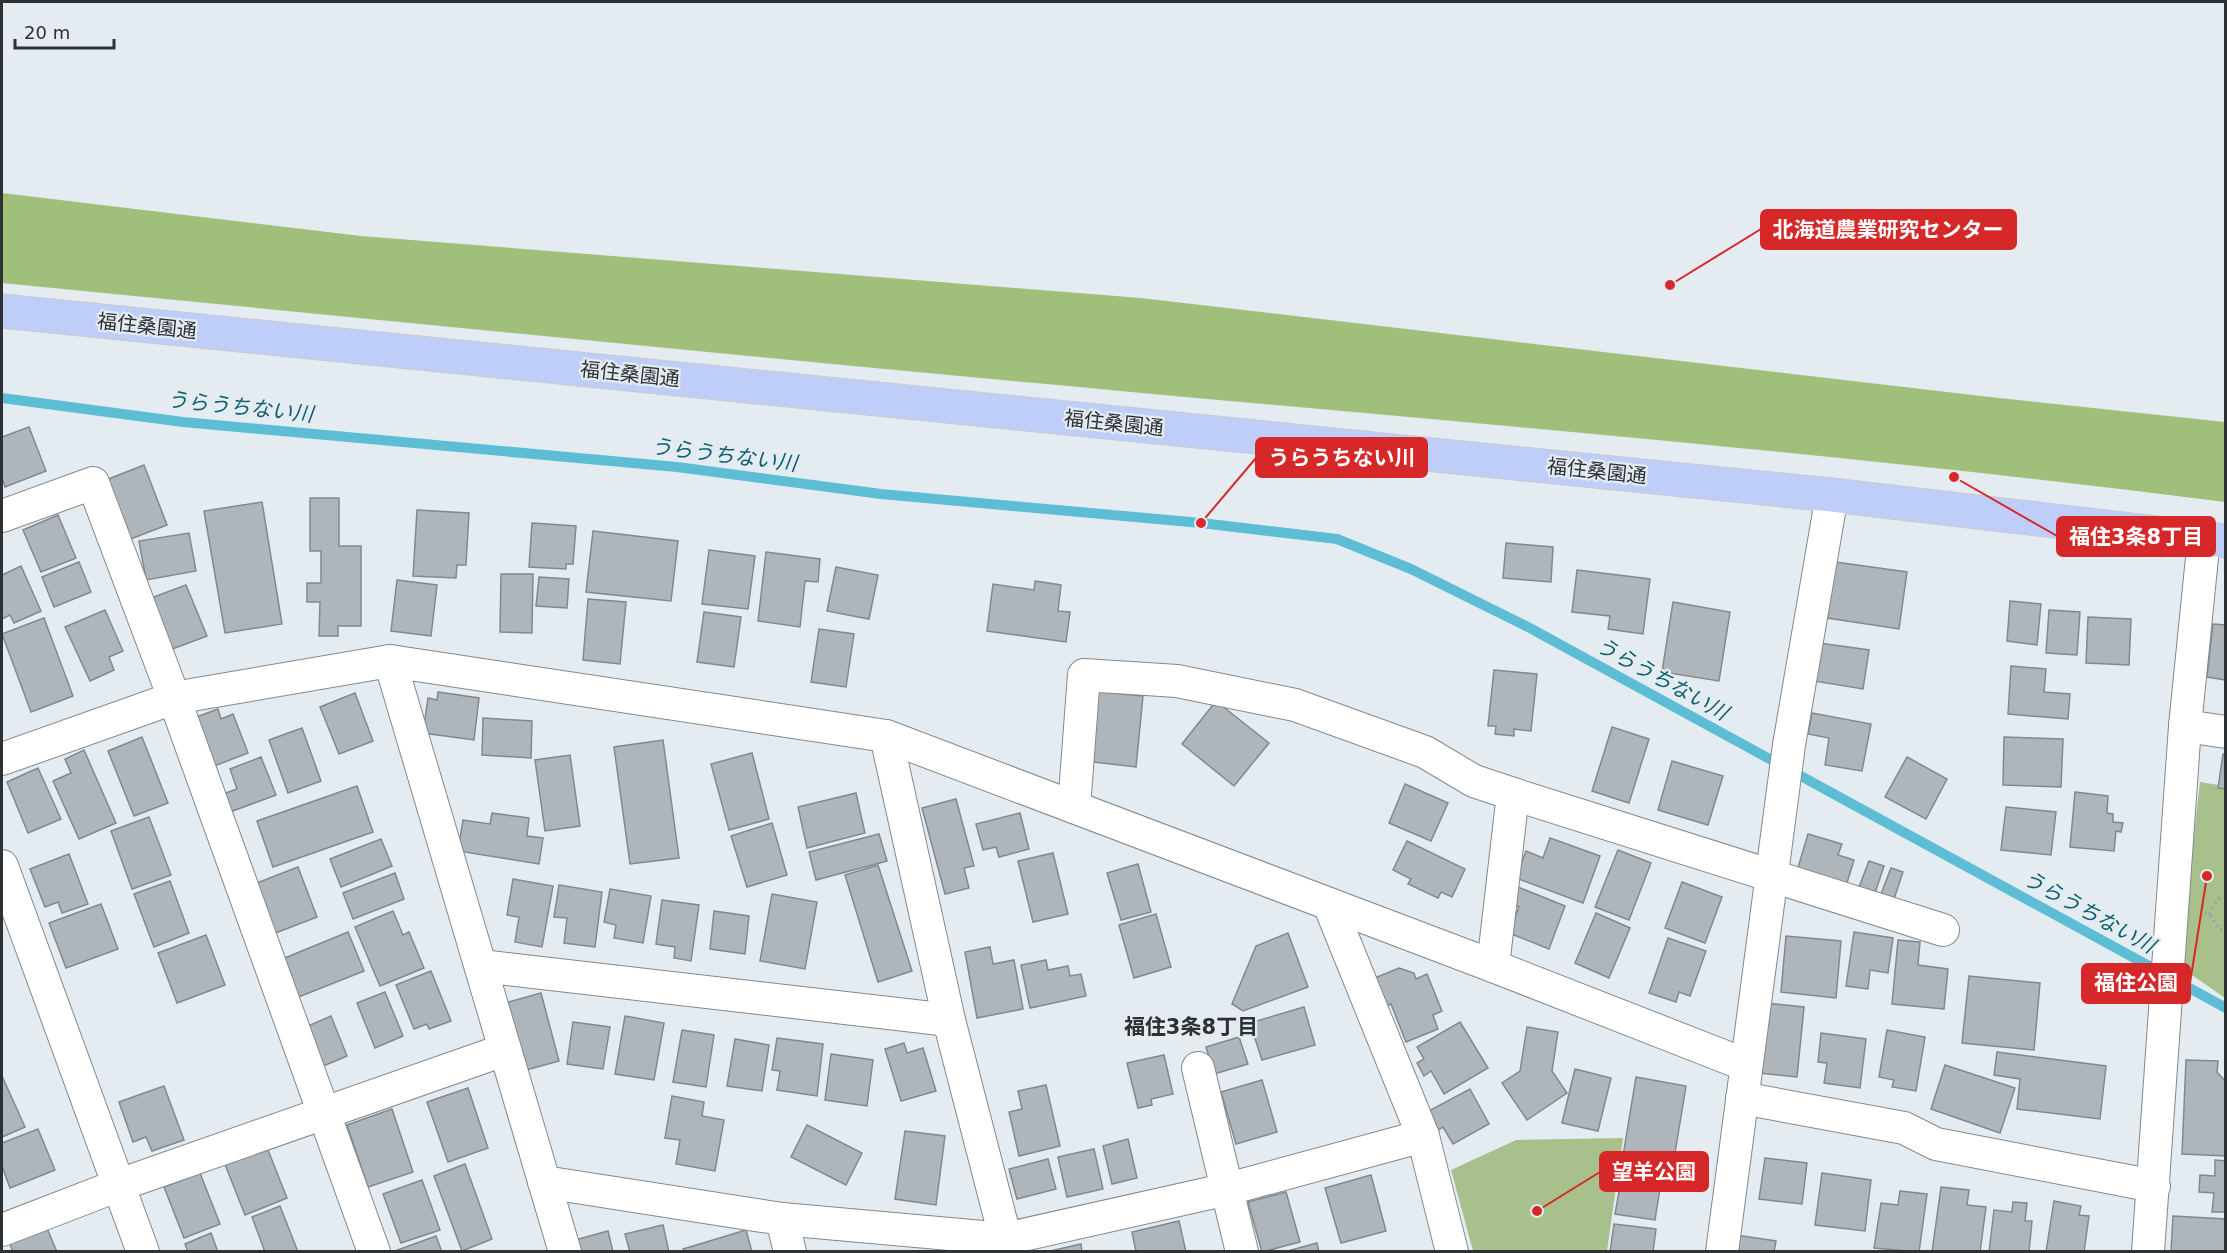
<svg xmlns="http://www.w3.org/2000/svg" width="2227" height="1253" font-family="'DejaVu Sans','Noto Sans JP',sans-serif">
<rect width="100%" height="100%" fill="#e4ecf2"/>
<g fill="#a8c18c">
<path d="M2200,782l25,4v212l-46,-32z"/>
<path d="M1623,1138l-16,113h-134l-22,-81 65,-30z"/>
</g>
<path fill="#a0bf7b" d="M2,193l359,43 780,62 840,98 244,26v80c-360,-46 -722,-76 -1083,-109 -381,-35 -760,-73 -1140,-110z"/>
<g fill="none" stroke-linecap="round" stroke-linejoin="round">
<path stroke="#5cbdd4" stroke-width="10" d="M2,398l181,24 494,45 204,27 320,29 136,16 74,30 115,57 700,382"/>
</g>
<g fill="#aeb6bc" stroke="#81898e" stroke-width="1.5">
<path d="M29,427l17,44 -41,16 -3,-9v-41z"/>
<path d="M144,465l23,60 -39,15 -22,-60z"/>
<path d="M310,498h29v48h22v80h-23v10h-19l1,-34h-13v-19h14v-32h-11z"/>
<path d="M262,502l20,122 -57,9 -21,-122z"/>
<path d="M417,510l52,3 -3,52h-9l-1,13 -43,-2z"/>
<path d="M58,515l18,43 -35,14 -18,-42z"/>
<path d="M532,523l44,3 -3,38h-7v5l-37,-2z"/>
<path d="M593,531l85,10 -7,60 -85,-9z"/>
<path d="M189,533l7,38 -50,9 -7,-39z"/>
<path d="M1506,543l47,4 -2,35 -48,-4z"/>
<path d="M709,550l46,6 -7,53 -46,-5z"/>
<path d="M766,552l54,7 -2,23 -13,-1 -5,46 -42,-6z"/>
<path d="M1828,561l79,11 -8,57 -78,-12z"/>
<path d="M79,562l12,30 -37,15 -12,-30z"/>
<path d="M21,566l20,45 -27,12 -4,-8 -8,4v-44z"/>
<path d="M836,567l42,8 -9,44 -42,-8z"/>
<path d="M1577,570l73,9 -7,55 -35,-5 2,-13 -38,-4z"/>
<path d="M501,574h32l-1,59 -32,-1z"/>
<path d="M539,577l30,2 -2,29 -31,-2z"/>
<path d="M397,580l40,5 -6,51 -40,-5z"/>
<path d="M1035,581l26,4 -3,26 12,1 -4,30 -79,-11 6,-47 41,6z"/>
<path d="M186,585l21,51 -40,15 -21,-51z"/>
<path d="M588,599l38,3 -6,62 -37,-4z"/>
<path d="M2010,601l31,3 -4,41 -30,-4z"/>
<path d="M1673,602l57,10 -11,69 -57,-9z"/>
<path d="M105,610l18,41 -14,6 5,13 -24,11 -25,-54z"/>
<path d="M2049,610l31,2 -3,43 -31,-2z"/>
<path d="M704,612l37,5 -7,50 -37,-5z"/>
<path d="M2088,617l43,2 -2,46 -43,-2z"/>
<path d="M44,618l29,78 -42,16 -29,-78z"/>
<path d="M2213,624l13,1v55l-19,-3z"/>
<path d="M819,629l35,5 -8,53 -35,-5z"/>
<path d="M1819,643l50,7 -6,39 -49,-8z"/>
<path d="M2011,666l35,3 -2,23 26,2 -2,25 -60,-5z"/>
<path d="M1494,670l43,4 -6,57 -17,-2v7l-19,-2 1,-8h-8z"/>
<path d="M1092,691l51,5 -7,71 -51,-6z"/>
<path d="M438,692l41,6 -5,42 -51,-7 5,-35 9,2z"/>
<path d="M355,693l18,48 -34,13 -19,-47z"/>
<path d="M1216,701l53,42 -35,43 -52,-42z"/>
<path d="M218,709l3,10 12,-5 15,39 -39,15 -18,-49z"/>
<path d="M1812,713l59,11 -9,47 -37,-6 4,-27 -21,-4z"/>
<path d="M483,718l49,3 -1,37 -49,-3z"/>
<path d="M1612,727l37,12 -20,64 -37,-12z"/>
<path d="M302,728l19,53 -33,12 -19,-53z"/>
<path d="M142,737l26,66 -34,13 -26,-65z"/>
<path d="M2004,737l59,2 -2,48 -58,-2z"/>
<path d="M663,740l16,118 -49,6 -16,-117z"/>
<path d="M84,750l32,73 -37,16 -26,-58 18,-8 -6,-14z"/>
<path d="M752,753l17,66 -40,11 -18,-66z"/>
<path d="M2223,754l3,1v34l-8,-1z"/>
<path d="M570,755l10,71 -35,5 -10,-71z"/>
<path d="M261,757l15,38 -46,17 -7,-18 14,-5 -7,-20z"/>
<path d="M1907,757l40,22 -21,40 -41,-22z"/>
<path d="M1672,761l51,15 -15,49 -50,-15z"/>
<path d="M38,768l23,51 -33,14 -21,-51z"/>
<path d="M1405,784l43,19 -17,38 -42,-18z"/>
<path d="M357,786l16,46 -100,35 -16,-46z"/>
<path d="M2075,792l33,4 -1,17 6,1v8l10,1 -2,9 -5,-1 -2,20 -44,-4z"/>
<path d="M856,793l9,40 -58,15 -9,-41z"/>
<path d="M956,799l18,67 -10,2 5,20 -24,6 -23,-86z"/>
<path d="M2006,807l50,5 -5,43 -50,-5z"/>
<path d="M492,813l37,5 -2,18 16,2 -4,26 -81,-13 5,-31 27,4z"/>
<path d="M1020,813l9,36 -30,8 -3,-10 -13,3 -7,-26z"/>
<path d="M149,817l22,58 -39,14 -21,-58z"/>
<path d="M772,823l15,52 -40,12 -16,-51z"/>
<path d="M879,834l8,27 -71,19 -7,-28z"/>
<path d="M1808,834l34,10 -4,11 16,5 -8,26 -49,-15z"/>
<path d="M1550,838l50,18 -17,47 -67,-25 10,-27 17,7z"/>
<path d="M381,839l11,27 -51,21 -11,-28z"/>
<path d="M1407,841l58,28 -13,28 -11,-5 -3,6 -30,-14 3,-5 -18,-9z"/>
<path d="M1618,850l33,13 -22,57 -34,-13z"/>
<path d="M1053,853l15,61 -35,8 -15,-61z"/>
<path d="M69,854l19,50 -26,9 -4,-11 -13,5 -15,-38z"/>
<path d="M1869,861l15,5 -9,27 -16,-6z"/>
<path d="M1138,864l13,48 -30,8 -14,-47z"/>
<path d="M878,865l34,106 -34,11 -33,-107z"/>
<path d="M298,867l19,50 -44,17 -19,-50z"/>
<path d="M1891,868l12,4 -9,27 -13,-5z"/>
<path d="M395,873l9,26 -51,20 -10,-26z"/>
<path d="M513,879l40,7 -11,61 -27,-5 4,-25 -12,-2z"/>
<path d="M170,881l19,52 -35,14 -20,-53z"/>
<path d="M1682,882l40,15 -17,46 -40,-15z"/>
<path d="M559,885l43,7 -7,55 -31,-4 3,-25 -13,-1z"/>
<path d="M1518,887l47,19 -16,43 -40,-16 10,-26 -7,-3z"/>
<path d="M610,889l41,7 -8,47 -29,-5 2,-13 -12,-3z"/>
<path d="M772,894l45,8 -12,67 -45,-8z"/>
<path d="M662,900l37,5 -8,56 -17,-3 1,-11 -19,-3z"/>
<path d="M101,904l17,45 -52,19 -17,-45z"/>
<path d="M393,911l10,24 6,-3 15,36 -44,18 -25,-59z"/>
<path d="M714,911l35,5 -4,38 -35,-5z"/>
<path d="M1596,913l34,15 -21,50 -34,-15z"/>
<path d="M1156,914l15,53 -37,11 -15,-53z"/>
<path d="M348,932l16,39 -68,27 -16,-38z"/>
<path d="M1854,932l39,6 -5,35 -18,-3 -2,19 -22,-3z"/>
<path d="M1288,933l20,54 -65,24 -11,-7 24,-58z"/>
<path d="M206,935l19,50 -48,18 -19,-50z"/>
<path d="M1786,936l55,5 -5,57 -55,-6z"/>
<path d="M1668,938l38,13 -16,45 -11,-4 -3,10 -27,-9z"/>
<path d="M1898,940l22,2 -2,23 30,4 -4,40 -52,-5z"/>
<path d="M990,947l3,17 21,-4 9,49 -46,9 -12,-66z"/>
<path d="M1046,960l2,10 20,-4 2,10 11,-2 5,22 -56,12 -9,-43z"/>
<path d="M1399,968l15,5 2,6 11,-5 15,37 -9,4 5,14 -32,13 -15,-38 -10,4 -11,-28z"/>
<path d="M431,971l20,50 -22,8 -2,-5 -13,5 -18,-44z"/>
<path d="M1969,976l71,7 -6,67 -72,-7z"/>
<path d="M385,992l18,44 -28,12 -18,-45z"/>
<path d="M541,993l18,68 -33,9 -21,-67z"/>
<path d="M1767,1003l37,4 -7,70 -37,-4z"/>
<path d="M1304,1007l11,38 -53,15 -12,-37z"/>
<path d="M331,1016l16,40 -26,11 -15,-40z"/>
<path d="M625,1016l39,7 -10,57 -39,-6z"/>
<path d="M573,1022l37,5 -7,42 -36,-5z"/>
<path d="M1460,1022l28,46 -44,26 -13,-23 -7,5 -7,-13 7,-4 -7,-12z"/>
<path d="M1527,1027l31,5 -6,39 15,22 -40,27 -25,-37 18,-12z"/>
<path d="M682,1030l32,5 -8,52 -33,-5z"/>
<path d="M1887,1030l38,7 -9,54 -24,-4 2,-7 -15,-3z"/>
<path d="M1821,1033l45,6 -6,49 -36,-5 3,-20 -9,-1z"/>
<path d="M1239,1037l9,27 -34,10 -8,-27z"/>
<path d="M777,1038l46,6 -6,52 -40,-6 3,-19 -8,-1z"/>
<path d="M735,1039l34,6 -7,46 -35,-5z"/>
<path d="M904,1043l3,10 16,-5 13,43 -35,10 -16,-52z"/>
<path d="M1997,1052l109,14 -6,53 -83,-10 3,-30 -26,-4z"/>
<path d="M831,1054l42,6 -6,46 -42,-6z"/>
<path d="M1164,1055l9,39 -22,5 1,6 -14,3 -11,-45z"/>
<path d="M2186,1060l32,1 -1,11 9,10v74l-44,-2z"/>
<path d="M1945,1065l70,23 -15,45 -69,-24z"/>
<path d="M1575,1069l36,9 -13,53 -36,-8z"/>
<path d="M2,1076l23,51 -23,10z"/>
<path d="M1636,1077l50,9 -13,79 -50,-9z"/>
<path d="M1262,1080l15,52 -41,12 -15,-52z"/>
<path d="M1046,1085l14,61 -41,10 -10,-44 13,-3 -4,-18z"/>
<path d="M164,1086l20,54 -32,11 -6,-14 -13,5 -14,-40z"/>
<path d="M468,1088l20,60 -40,14 -21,-60z"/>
<path d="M1470,1089l19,35 -36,20 -10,-17 -8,5 -10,-19z"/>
<path d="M672,1096l32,6 -2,14 22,4 -9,51 -39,-7 4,-24 -15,-2z"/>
<path d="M392,1109l21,63 -45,15 -21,-62z"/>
<path d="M807,1125l55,28 -16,32 -55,-28z"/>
<path d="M38,1129l17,41 -45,18 -8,-22v-23z"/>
<path d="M905,1131l40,5 -9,69 -41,-6z"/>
<path d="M1128,1139l9,39 -25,6 -9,-38z"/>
<path d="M266,1145l21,53 -42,17 -21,-53z"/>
<path d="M1094,1149l9,40 -36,8 -9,-40z"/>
<path d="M1765,1158l42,5 -5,41 -43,-5z"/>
<path d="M1048,1159l8,30 -39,10 -8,-30z"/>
<path d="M2215,1160l11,1v51h-14l2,-19 -15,-1 1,-17 15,1z"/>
<path d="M1624,1163l39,7 -8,50 -40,-6z"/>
<path d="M465,1164l27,75 -30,12 -28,-75z"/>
<path d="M200,1173l20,51 -36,14 -20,-51z"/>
<path d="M1822,1173l49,7 -6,51 -50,-6z"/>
<path d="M1371,1175l15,56 -45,12 -16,-55z"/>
<path d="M422,1180l18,50 -39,13 -18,-49z"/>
<path d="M1941,1187l28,3 -2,15 19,2 -6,45h-48z"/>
<path d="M1900,1191l27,3 -8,58 -45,-4 7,-45 17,2z"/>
<path d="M1286,1192l14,50 -38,10 -14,-50z"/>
<path d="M2054,1201l27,5 -2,9 10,1 -5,36h-38z"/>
<path d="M2013,1202l14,1 -2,18h7l-3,31h-40l5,-42 18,2z"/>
<path d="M280,1206l18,46h-33l-13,-35z"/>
<path d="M2173,1216l53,3v33h-55z"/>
<path d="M1179,1221l7,31h-50l-4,-20z"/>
<path d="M1614,1224l42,5 -3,23h-43z"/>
<path d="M663,1225l6,27h-39l-5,-18z"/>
<path d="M46,1226l11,26h-44l-4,-10z"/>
<path d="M746,1230l6,22h-68l-1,-3z"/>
<path d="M608,1231l5,21h-34l-4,-12z"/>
<path d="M211,1233l7,19h-30l-3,-8z"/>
<path d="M1736,1235l40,6 -2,11h-40z"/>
<path d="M436,1236l6,16h-50z"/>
<path d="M1317,1243l2,9h-35z"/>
<path d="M1081,1244l1,8h-36z"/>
</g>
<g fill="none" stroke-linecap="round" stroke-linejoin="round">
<defs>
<g id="minor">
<path d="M2,516l91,-33 81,215 200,554"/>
<path d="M2185,726l41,6"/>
<path d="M886,736l63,284 60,232"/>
<path d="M2,759l172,-61 216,-37"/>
<path d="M1074,807l10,-132 93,6 118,24 130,47 49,29 39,13 430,136"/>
<path d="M2,866l141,386"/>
<path d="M1329,904l94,232 29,116"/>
<path d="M481,966l468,54"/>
<path d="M1493,966l20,-172"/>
<path d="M1198,1068l44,184"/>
<path d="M1742,1098l162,30 32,16 218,42"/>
<path d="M544,1182l238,37 223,20 223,-50 195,-53"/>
<path d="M782,1219l8,33"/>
<path d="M2,1230l117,-45 385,-135"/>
<path d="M565,1252l-175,-591 496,75 607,230 253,99"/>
<path d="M1722,1252l67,-507 43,-250"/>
<path d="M2148,1252l37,-526 19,-188"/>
</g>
<path id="primary" d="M2,311l1830,184 394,46"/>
</defs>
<use href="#minor" stroke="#82898e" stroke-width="34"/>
<use href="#primary" stroke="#c9c9ca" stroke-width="35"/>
<g stroke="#999fa3" stroke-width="4" stroke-dasharray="1.5 4.5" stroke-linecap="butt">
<path d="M2205,913l4,1 11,16h6"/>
<path d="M2209,914l10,-15h7"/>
</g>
<use href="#minor" stroke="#fff" stroke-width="32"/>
<use href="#primary" stroke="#bfcef9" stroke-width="33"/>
</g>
<g text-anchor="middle" stroke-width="4.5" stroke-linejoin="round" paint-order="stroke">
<g font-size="20" fill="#2e3133" stroke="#e4ecf2">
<text transform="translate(147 326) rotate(6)" y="7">福住桑園通</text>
<text transform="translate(630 374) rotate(6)" y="7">福住桑園通</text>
<text transform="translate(1114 423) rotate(6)" y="7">福住桑園通</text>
<text transform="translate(1597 471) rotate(6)" y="7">福住桑園通</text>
</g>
<g font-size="21" font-style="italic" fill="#0b5f6f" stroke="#e4ecf2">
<text transform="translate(240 407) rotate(6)" y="7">うらうちない川</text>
<text transform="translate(724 455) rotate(7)" y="7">うらうちない川</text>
<text transform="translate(1662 679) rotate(29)" y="7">うらうちない川</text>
<text transform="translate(2089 912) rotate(29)" y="7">うらうちない川</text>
</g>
<g font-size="21" font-weight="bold" fill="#2e3133" stroke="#e4ecf2">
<text x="1191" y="1034">福住3条8丁目</text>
</g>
</g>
<path fill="none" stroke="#d62828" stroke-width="2" d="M1670 285L1761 229M1201 523L1256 458M1954 477L2057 536M2207 876L2190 983M1537 1211L1600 1172"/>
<g fill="#d62828" stroke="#e4ecf2" stroke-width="2">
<circle cx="1670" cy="285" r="6"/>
<circle cx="1201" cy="523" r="6"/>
<circle cx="1954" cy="477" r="6"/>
<circle cx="2207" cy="876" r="6"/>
<circle cx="1537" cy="1211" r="6"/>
</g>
<g fill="#d62828" stroke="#d62828" stroke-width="2">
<rect x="1761" y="210" width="255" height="39" rx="6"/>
<rect x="1256" y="438" width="171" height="39" rx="6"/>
<rect x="2057" y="517" width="158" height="39" rx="6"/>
<rect x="2082" y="964" width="108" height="39" rx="6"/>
<rect x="1600" y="1152" width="108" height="39" rx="6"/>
</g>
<g font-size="21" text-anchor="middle" font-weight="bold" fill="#fff">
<text x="1888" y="237">北海道農業研究センター</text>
<text x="1342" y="465">うらうちない川</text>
<text x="2136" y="544">福住3条8丁目</text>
<text x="2136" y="990">福住公園</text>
<text x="1654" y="1179">望羊公園</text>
</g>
<rect width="2227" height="1253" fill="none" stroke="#2e3133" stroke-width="6"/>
<path d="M15 39v9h99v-9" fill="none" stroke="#2e3133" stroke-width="3"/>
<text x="24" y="39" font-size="18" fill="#2e3133" stroke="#e4ecf2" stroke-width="4.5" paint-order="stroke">20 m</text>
</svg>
